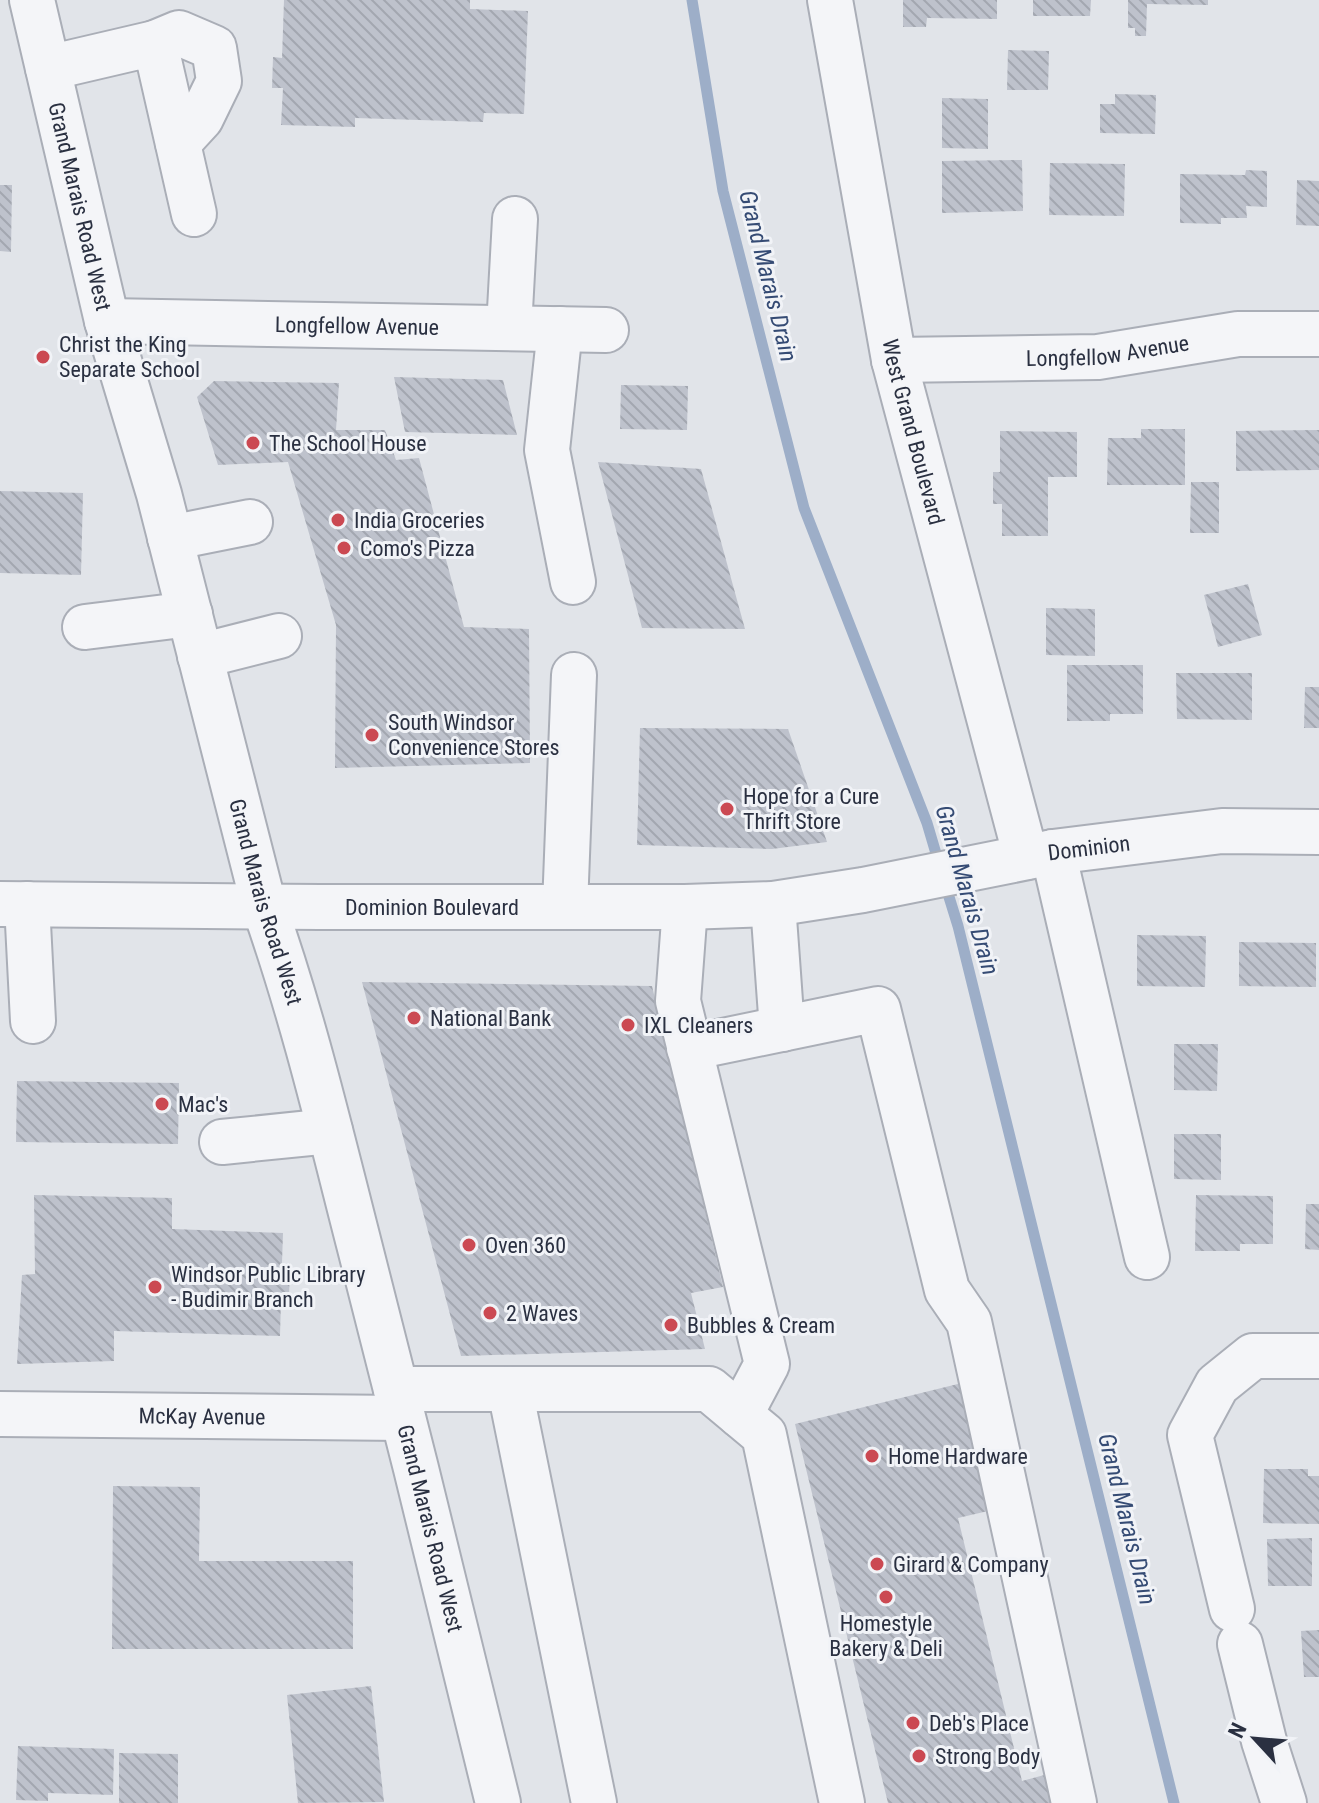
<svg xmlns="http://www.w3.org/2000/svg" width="1319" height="1803" font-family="'Roboto Condensed',sans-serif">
<defs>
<pattern id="building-back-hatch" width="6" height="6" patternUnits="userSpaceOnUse" patternTransform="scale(2)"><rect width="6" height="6" fill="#bec2cc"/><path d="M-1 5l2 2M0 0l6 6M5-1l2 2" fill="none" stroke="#a3a7b0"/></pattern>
</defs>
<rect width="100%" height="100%" fill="#e1e4e9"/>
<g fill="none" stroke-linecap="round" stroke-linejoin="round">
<g stroke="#9daec8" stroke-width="11">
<path d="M692,0l31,191 81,317 123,315 13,44"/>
<path d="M945,884l13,42 216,877"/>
</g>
</g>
<g fill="url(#building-back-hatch)">
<path d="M284,0h186v9l58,2 -4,103 -40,-1 -1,9 -128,-4v9l-74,-2 2,-37h-11l1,-31 9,1z"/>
<path d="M903,0h94v19l-70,-1 -1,9h-23z"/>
<path d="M1033,0h58l-1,16h-57z"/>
<path d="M1128,0h80v5l-61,-1 -1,32h-11v-8h-7z"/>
<path d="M1008,50l41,1 -1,39h-41z"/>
<path d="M1115,94l41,1 -1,39 -55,-1v-29h15z"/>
<path d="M942,98l46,1v50l-46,-1z"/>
<path d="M1022,160l1,51 -81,2v-52z"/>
<path d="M1050,163l75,1 -1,52 -75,-1z"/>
<path d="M1246,170l21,1v36l-21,-1 1,12h-26v6l-41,-1v-49l65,1z"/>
<path d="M1297,180l22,1v45l-23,-1z"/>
<path d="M0,185h12l-1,67 -11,-1z"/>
<path d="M394,377l109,3 14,55 -112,-3z"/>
<path d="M214,381l125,2 -3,47h49l11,30 23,-2 45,169 65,2 1,134 -195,5 1,-143 -48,-163 -70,3 -21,-68z"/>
<path d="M621,385l67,1 -1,44 -67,-1z"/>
<path d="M1141,429h44v56h-78l1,-47h33z"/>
<path d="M1319,430v40l-83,1v-40z"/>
<path d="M1000,431l77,1v45h-29v59h-46v-32h-9v-32h7z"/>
<path d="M598,462l103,7 44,160 -103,-1z"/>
<path d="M1191,482h28v51h-29z"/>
<path d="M0,491l83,2 -2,82 -81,-2z"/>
<path d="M1248,584l14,51 -44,12 -14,-52z"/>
<path d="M1046,608l49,1v47l-49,-1z"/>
<path d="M1067,665h76v49h-33v7h-43z"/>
<path d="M1176,673h76v47l-75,-1z"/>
<path d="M1305,687h14v41h-15z"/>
<path d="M640,728l148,1 39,113 -55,7 -135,-4z"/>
<path d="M1137,935l69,1 -1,51 -68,-1z"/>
<path d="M1239,942l77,1v44l-77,-1z"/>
<path d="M362,982l290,4 71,301 -32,6 14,56 -244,7z"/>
<path d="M1174,1044h44l-1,47 -43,-1z"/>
<path d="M17,1081l162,2 -1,61 -162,-2z"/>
<path d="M1174,1134h47v46l-47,-1z"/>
<path d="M34,1195l138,3v31l111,4 -1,30h8l-1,36h-8l-1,37 -166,-5v30l-97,3 5,-89 13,-1z"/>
<path d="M1196,1195l77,1v48h-33v7h-45z"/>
<path d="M1306,1204h13v46l-14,-1z"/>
<path d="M970,1381l31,127 -43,10 64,263 26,-7 8,29h-168l-93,-379z"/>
<path d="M1264,1469h44v7h11v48l-56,-1z"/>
<path d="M113,1486l87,1 -1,74h154v88h-241z"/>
<path d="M1312,1538v48h-44l-1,-47z"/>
<path d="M1319,1630v47h-15l-3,-46z"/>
<path d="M371,1686l13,116 -86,1 -11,-108z"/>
<path d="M18,1746l96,3 -1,46 -65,-2v8l-32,-1z"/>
<path d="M119,1753l59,1v49h-59z"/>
</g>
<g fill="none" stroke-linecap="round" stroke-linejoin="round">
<defs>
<g id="minor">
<path id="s1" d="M32,0l75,321 52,173 105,412c39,110 66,225 95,338 48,186 94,372 139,559"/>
<path id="s2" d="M830,0l64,360 132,497"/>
<path d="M155,43l24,-10 35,15 5,33 -18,37 -23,25"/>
<path d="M48,68l107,-25 39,171"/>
<path id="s3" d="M107,321l499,9"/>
<path d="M509,328l6,-109"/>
<path d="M560,329l-13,121 26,132"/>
<path id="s4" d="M894,360l204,-3 140,-23h81"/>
<path d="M170,538l80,-16"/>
<path d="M85,627l105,-13"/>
<path d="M200,656l79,-20"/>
<path d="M1053,852l94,405"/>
<path id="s5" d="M0,904l320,3h365l88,-3 90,-14 190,-38 169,-21 97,1"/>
<path d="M27,904l6,117"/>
<path d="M773,904l9,125"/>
<path d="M565,907l9,-232"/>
<path d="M685,907l-7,94 89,363 -27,51"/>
<path d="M689,1048l189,-39 69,281 22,32 105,481"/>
<path d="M222,1142l108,-11"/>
<path d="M396,1389h313l55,46 78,368"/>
<path d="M510,1390l84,413"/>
<path id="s6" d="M0,1414l402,4"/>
<path d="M1232,1609l-42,-174 27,-50 36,-29h66"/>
<path d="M1240,1644l24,97 20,62"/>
</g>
</defs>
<use href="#minor" stroke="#aaaeb7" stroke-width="48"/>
<use href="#minor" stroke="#f4f5f8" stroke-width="44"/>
</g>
<g fill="#cb4952" stroke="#f1f3f7" stroke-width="3">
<circle cx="43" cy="357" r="8"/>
<circle cx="253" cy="443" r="8"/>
<circle cx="338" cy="520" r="8"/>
<circle cx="344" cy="548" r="8"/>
<circle cx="372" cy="735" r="8"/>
<circle cx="727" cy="809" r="8"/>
<circle cx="414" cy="1018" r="8"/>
<circle cx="628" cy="1025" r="8"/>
<circle cx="162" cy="1104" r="8"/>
<circle cx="469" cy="1245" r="8"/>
<circle cx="155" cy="1287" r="8"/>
<circle cx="490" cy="1313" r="8"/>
<circle cx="671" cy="1325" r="8"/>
<circle cx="872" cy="1456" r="8"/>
<circle cx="877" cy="1564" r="8"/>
<circle cx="886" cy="1597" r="8"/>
<circle cx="913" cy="1723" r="8"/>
<circle cx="919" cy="1756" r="8"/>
</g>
<g text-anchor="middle" stroke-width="6" stroke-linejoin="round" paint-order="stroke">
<g font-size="22" fill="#2a3041" stroke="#f1f3f7">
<text dy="8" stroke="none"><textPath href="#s1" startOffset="212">Grand Marais Road West</textPath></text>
<text dy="8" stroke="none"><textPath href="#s3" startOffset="250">Longfellow Avenue</textPath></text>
<text dy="8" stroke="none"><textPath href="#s4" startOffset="214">Longfellow Avenue</textPath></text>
<text dy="8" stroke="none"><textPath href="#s2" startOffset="440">West Grand Boulevard</textPath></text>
<text dy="8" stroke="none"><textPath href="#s5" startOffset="1094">Dominion</textPath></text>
<text dy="8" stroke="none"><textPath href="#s1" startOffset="932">Grand Marais Road West</textPath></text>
<text dy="8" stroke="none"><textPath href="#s5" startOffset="432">Dominion Boulevard</textPath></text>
<text dy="8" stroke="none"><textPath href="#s6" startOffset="202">McKay Avenue</textPath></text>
<text dy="8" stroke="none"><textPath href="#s1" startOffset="1580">Grand Marais Road West</textPath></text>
</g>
<g font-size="22" fill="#2a3041" stroke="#f1f3f7" text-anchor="start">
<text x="59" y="352">Christ the King<tspan x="59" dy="25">Separate School</tspan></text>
<text x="269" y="451">The School House</text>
<text x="354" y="528">India Groceries</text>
<text x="360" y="556">Como's Pizza</text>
<text x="388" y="730">South Windsor<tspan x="388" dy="25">Convenience Stores</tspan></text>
<text x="743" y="804">Hope for a Cure<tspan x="743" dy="25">Thrift Store</tspan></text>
<text x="430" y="1026">National Bank</text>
<text x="644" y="1033">IXL Cleaners</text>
<text x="178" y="1112">Mac's</text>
<text x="485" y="1253">Oven 360</text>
<text x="171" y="1282">Windsor Public Library<tspan x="171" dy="25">- Budimir Branch</tspan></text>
<text x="506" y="1321">2 Waves</text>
<text x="687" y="1333">Bubbles &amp; Cream</text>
<text x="888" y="1464">Home Hardware</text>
<text x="893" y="1572">Girard &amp; Company</text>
<text x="886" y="1631" text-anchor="middle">Homestyle<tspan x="886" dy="25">Bakery &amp; Deli</tspan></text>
<text x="929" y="1731">Deb's Place</text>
<text x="935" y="1764">Strong Body</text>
</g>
<g font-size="24" font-style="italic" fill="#354b74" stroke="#f1f3f7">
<text transform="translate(768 276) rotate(76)" y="8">Grand Marais Drain</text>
<text transform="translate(967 890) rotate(74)" y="8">Grand Marais Drain</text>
<text transform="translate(1127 1519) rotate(76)" y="8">Grand Marais Drain</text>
</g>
</g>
<g transform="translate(1255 1739) rotate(296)" stroke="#f1f3f7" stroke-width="6" paint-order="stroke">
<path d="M0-6L14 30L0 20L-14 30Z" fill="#2a3041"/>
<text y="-12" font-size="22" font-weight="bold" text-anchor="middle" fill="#2a3041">N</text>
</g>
</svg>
